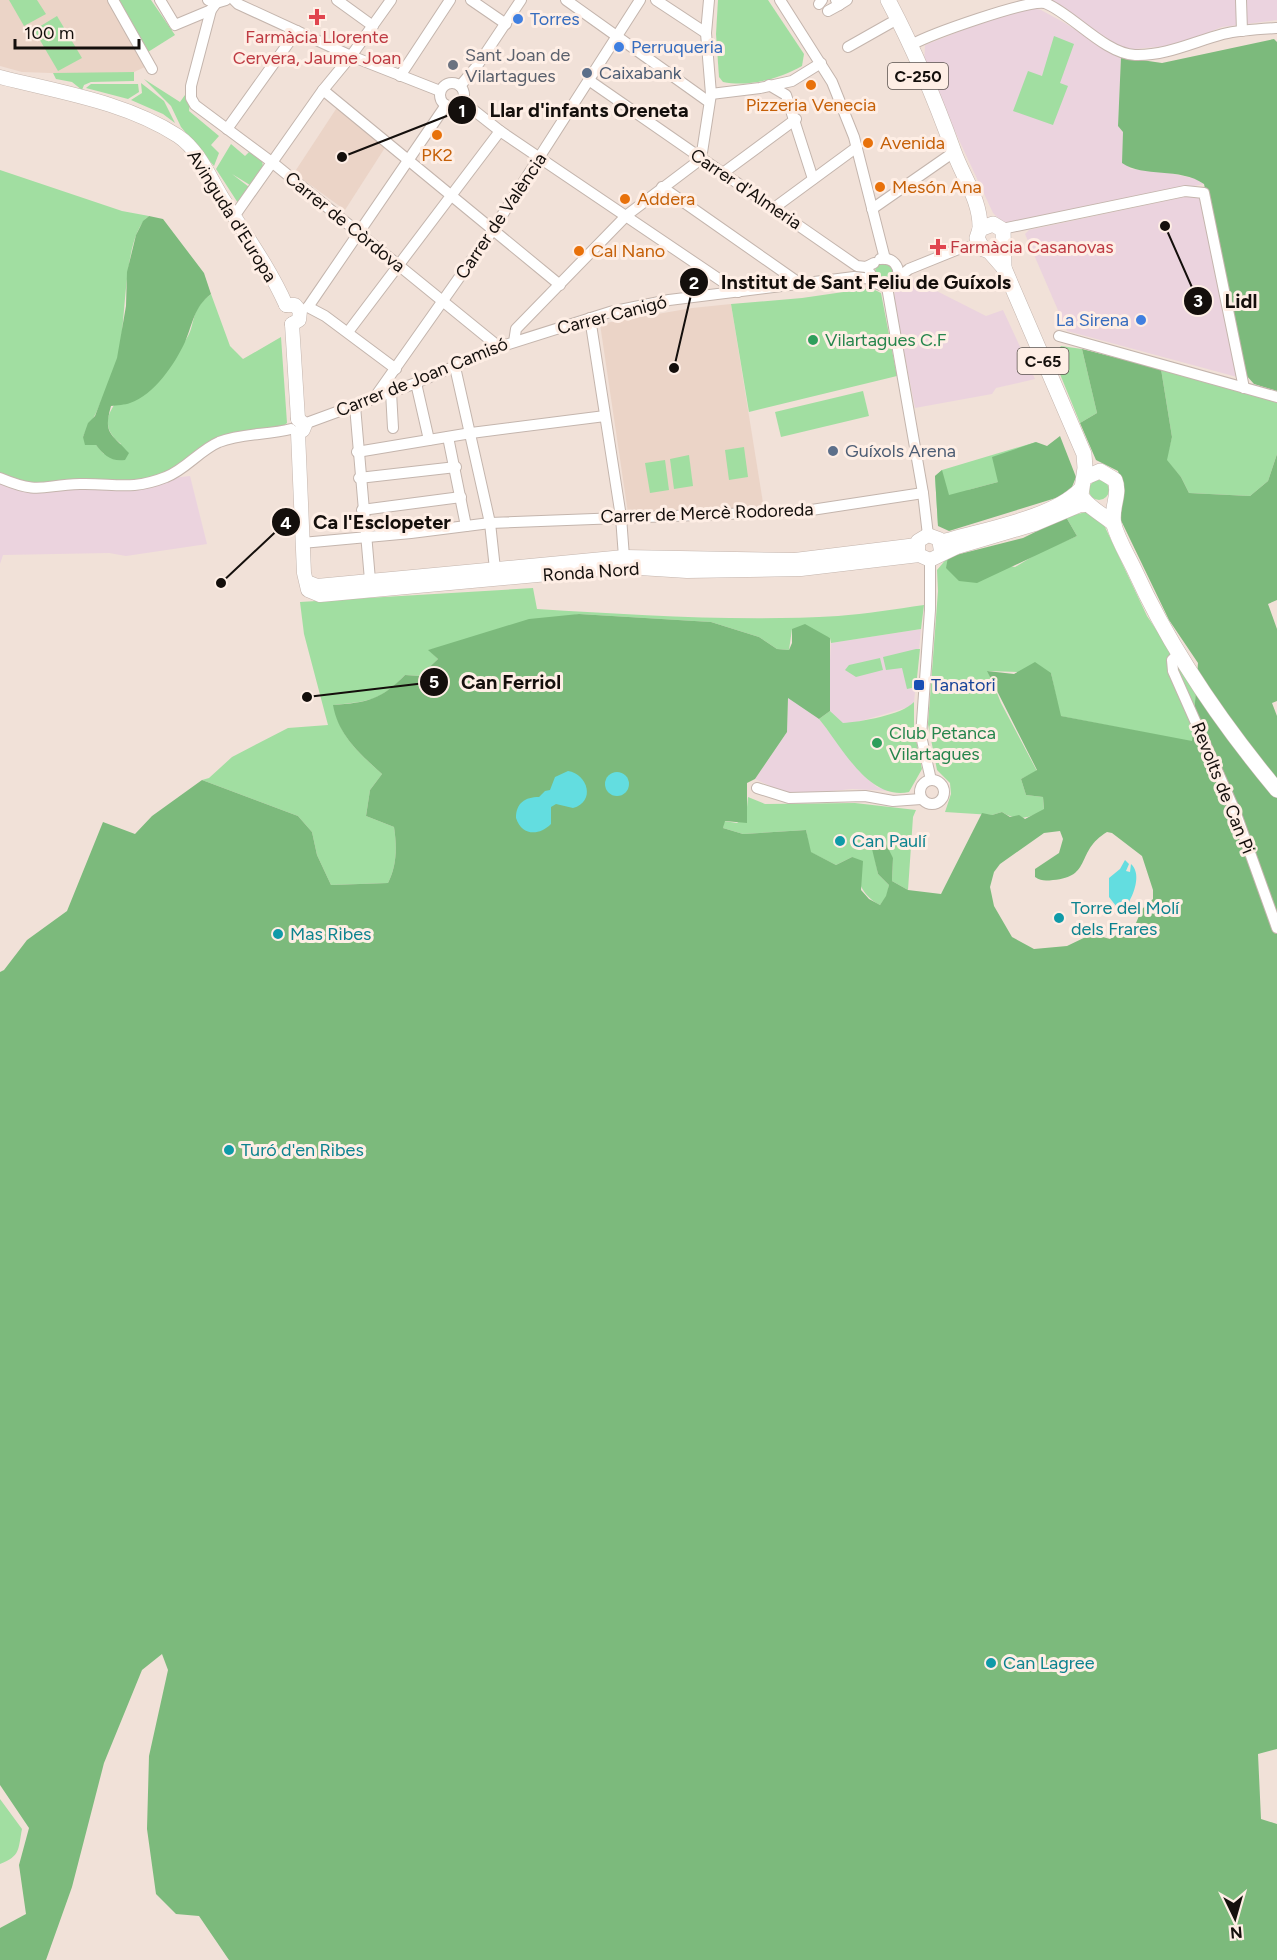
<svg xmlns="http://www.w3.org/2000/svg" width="1277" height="1960" font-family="Figtree,sans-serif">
<rect width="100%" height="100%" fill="#f1e1d8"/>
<g fill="#ebd3de">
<path d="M1029,7l12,3 22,12 58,35 -3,69 5,6 7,37 31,2 35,8 8,5 -194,40 -10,-4 -7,-7 -69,-148 1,-20 91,-36z"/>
<path d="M1188,196h12l37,181 -170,-46 -42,-97 4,-4z"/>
<path d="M913,279l73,37 17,-6 32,69 -39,9 -4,6 -77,14 -21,-107 1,-12z"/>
<path d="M190,476l17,68 -81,12 -17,-3 -106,2 -3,9v-83l24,11h25z"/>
<path d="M921,629l-7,73 -5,5 -55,16h-11l-6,-3 -7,-9 -2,-17 3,-51z"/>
<path d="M788,697l31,22 43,54 15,14 14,4 -39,-2 -51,5 -16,-1 -30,-14 32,-47z"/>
</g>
<path fill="#ebd3df" d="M1050,0h227v20l-55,7 -45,18 -53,5z"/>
<g fill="#ebd4c7">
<path d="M0,0h107l38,67 -11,5 -56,2 -56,-2 -22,-6z"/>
<path d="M338,106l48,40 -41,64 -51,-37z"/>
<path d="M731,304l33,205 -136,4 -28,-189 92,-16z"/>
</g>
<g fill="#a1dea1">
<path d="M9,0h28l9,14 -22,12z"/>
<path d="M118,0h33l24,35 -27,17z"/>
<path d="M718,0h50l36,54 -2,12c-23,13 -53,21 -79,16l-4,-5 -3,-43z"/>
<path d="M57,16l25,42 -24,13 -24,-41z"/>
<path d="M1054,36l20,8 -14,39 8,3 -15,39 -40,-14 15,-40 14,5z"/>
<path d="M134,72v9l-43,1 -7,3 -2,5 -10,-8 -16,-3 -3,-6z"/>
<path d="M144,79l36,23 5,-7 5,7 -1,9 30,25 -8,9 8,8 -5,13 -33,-39 -10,-21z"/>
<path d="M141,83l23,18 11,22 -12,-9 -32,-14 11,-7z"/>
<path d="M91,84h47l1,8 -11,7 -42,-11z"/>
<path d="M231,144l14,12 5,-5 12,9 1,7 -13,18 -18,-11 17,13 -11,16 -22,-34z"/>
<path d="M0,170l122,41 27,5c-27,19 -22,108 -31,141 -6,19 -14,38 -22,56 -4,8 -9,14 -13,24l13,8 8,9 17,-10c-47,-35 46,-77 64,-103 12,-16 3,-30 26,-47l19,52 13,13 38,-22 6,86 -5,4 -41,7 -96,48 -117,2 -28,-10z"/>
<circle cx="884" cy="272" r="9"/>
<path d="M871,288l10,5 16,83 -148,36 -18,-108 71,-6z"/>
<path d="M1061,346l21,3 15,64 -17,10 -27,-66z"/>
<path d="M1161,369l116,32v53l-9,27 -18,15 -61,-3 -8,-16 -15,-17 6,-23z"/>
<path d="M863,391l6,25 -88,21 -6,-25z"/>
<path d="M1036,442l-20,27 -18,13 -30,8 -30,36 -3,-50 7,-6z"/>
<path d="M744,447l4,30 -19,3 -4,-30z"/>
<path d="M689,455l4,31 -19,3 -4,-30z"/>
<path d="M665,460l4,30 -19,3 -5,-30z"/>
<circle cx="1099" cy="490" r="10"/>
<path d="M1086,512l13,6 6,9 42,89 49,73 -4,53 -132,-26 -9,-43 -63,-2 13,32 36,68 -16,8 5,16 17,2 1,13c-15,8 -27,12 -42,2l-10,3 -47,-3 6,-18 -1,-11 -13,-13 -9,-46 10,-133 -1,-21 11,-13 67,10 25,-15 37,-16 -11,-19z"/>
<path d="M533,588l4,21c100,6 201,13 301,7 28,-2 57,-7 86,-11l-3,24 -90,14 -1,-5 -38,-9 -3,21 -12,-1 -18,-12 -48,-15 -132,-8 -150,36 9,9 -18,17 -15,-1c-26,27 -36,26 -71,30 4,30 26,49 48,69l-12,16 -4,26 28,11c3,20 3,38 -6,56l-57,2 -14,-30 -5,-23 -14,-16 -96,-36 7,-2 23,-21 56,-29 40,-3 -24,-91 -4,-32z"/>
<path d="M916,649h4l-4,38 -9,2 -5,-21 -16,2 -3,-13z"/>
<path d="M880,658l3,12 -27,7 -11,-7 4,-5z"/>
<path d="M914,702v28l8,39 -13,23c-41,9 -68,-47 -90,-73l11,-8 13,12c17,-1 59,-8 71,-21z"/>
<path d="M748,797l17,7 90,-1 61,7 -3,7 -5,73 -16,-9 1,-23 -20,-9 5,25 11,11 -2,11 -7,9c-21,-11 -22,-27 -28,-48l-16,8 -26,-13 -4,-22 -63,4 -20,-6 1,-7 13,2 9,-6z"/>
<path d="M0,1799l22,30c-4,20 -1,27 -22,35z"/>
</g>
<g fill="#7cba7c" fill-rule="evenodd">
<path d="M1274,39l3,3v349l-23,-7 -8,-9 -42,-191c-24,-17 -61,-6 -82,-21l1,-31 -5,-6 3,-69 41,6z"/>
<path d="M149,216l14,3 41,54 7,21c-17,13 -18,29 -26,48 -10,22 -31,53 -55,61 -5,2 -13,2 -19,3 -8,28 0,27 18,47l-4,7c-14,2 -21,-5 -29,-15h-11l-2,-8 5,-14 7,-7 22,-58 9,-52 1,-34 9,-37 7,-14z"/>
<path d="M1082,349l79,20 11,68 -5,23 14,17 8,16 61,3 18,-15 9,-27v146l-9,4 9,25v72l-5,2 5,13v1033l-19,5 3,65 16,5v136h-1048l-30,-44 -23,-2 -20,-20 -9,-65 2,-73 19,-86 -6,-16 -20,16 -38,93 -32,124 -26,73h-46v-32l26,-14 -7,-49 10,-37 -29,-43v-813l4,-2 23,-30 40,-29 36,-89 32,12 17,-18 50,-36 96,36 14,16 5,23 14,30 57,-2c9,-18 9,-36 6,-56l-28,-11 4,-26 12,-16c-22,-20 -44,-39 -49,-69 34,-2 49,-6 72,-30l15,1 18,-17 -10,-9 101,-31 50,-5 132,8 48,15 18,12 12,1 3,-7v-14l13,-5 25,14v73l-11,8 -31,-21 -1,34 -32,47 -8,4v40l-22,-2 -2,7 20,6 63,-4 5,22 25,13 16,-8 11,4 -2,29 8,9 11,6 6,-9 3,-11 -11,-11 -6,-25 5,-8 7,-1 9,18 -1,23 16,9 33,4 41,-81 10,2 10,-3 8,5 9,-2 6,4 19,-10 -1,-12 -17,-2 -5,-16 16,-9 -50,-99 27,3 21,-12 16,11 10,43 131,25 6,-78 -29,-43 -53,-110 8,-18 -6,-21 -22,-11 -16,-37 17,-10zM1060,831l3,8 -4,14 -24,16v8c6,4 10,4 18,3 40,-3 22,-29 54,-48l5,1 30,23 11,34v9l-11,10 -6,14 -26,16 -18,-5 -25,12 -33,3 -22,-12 -18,-31 -4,-19 4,-15 6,-8 44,-31z"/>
<path d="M1060,436l16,41 -4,10 -13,10 -110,34 -11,-5 -3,-50 7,-6 7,25 49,-13 -6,-25 44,-15 11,4z"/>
<path d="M1066,517l11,19 -100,47 -18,-2 -13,-13 2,-11 75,-19z"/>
</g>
<g fill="#63dde0">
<path d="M568,771c20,3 28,31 5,37l-17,-4 -5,3v17c-12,12 -29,12 -35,-6 0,-15 9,-21 23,-21l6,-6 5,-1 5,-13z"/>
<circle cx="617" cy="784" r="12"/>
<path d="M1125,860l4,4 -3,7 4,1 1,-8c10,9 4,27 -2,38l-13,4 -7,-9v-19l11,-9z"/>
</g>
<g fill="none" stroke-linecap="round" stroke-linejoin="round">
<defs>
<g id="street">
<path d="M113,0l39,69"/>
<path d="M160,0l15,25 36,-15"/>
<path d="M208,0l8,3 10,-3"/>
<path d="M234,0l4,4 113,52 89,35"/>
<path d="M337,0l36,26"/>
<path d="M471,0l35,24"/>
<path d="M566,0l143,102"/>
<path d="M656,0l50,33"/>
<path d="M780,0l52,82 22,55 31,122"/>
<path d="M836,0l3,5 8,-5"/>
<path d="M1241,0l1,31"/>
<path d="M216,3l-5,7 -20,76v12l4,7 78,58 226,184"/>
<path d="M819,4l3,-4"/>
<path d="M828,11l11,-6"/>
<path d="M911,45c20,-11 115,-45 134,-42 26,10 60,51 90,52 31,1 58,-13 88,-21 17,-4 36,-5 54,-6"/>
<path d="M848,47l46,-26"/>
<path d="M400,76l50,-76"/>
<path d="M590,81l267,185 9,1 8,-4"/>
<circle cx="452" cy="95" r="12"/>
<path d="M769,85l17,10 27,84"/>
<path d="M460,86l17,-20 44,-66"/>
<path d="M323,90l237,195"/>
<path d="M711,94l49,-6 32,-7 29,-18"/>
<path d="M462,101l38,30 238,161"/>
<path d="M227,129l70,-98"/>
<path d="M723,173l73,-54"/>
<path d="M662,187l140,98"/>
<path d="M774,208l83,-61"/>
<path d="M872,209l82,-57"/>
<path d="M235,215l88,-125 28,-34 40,-56"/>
<path d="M1002,229l183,-38 19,2 40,195"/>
<path d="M880,259c13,-2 20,7 18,19"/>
<path d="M870,273l5,10 12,4 22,-18 52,-21 19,-2"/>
<path d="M887,287l36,206 5,42"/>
<path d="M308,307l138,-202"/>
<path d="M308,307l17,9 71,53"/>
<path d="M590,318l31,199 3,40"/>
<path d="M348,332l152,-201"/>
<path d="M1059,336l218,61"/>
<path d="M514,342l2,-13 111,-114 74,-56 10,-65 -5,-61 3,-33"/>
<path d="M455,367l35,156 5,46"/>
<path d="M416,383l13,57"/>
<path d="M391,392l2,36"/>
<path d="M375,397l117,-166 148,-231"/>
<path d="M355,406l15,174"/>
<path d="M304,424l112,-41 83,-36 111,-35 59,-12 185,-23 18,2"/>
<path d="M448,437l18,89"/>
<path d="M357,452l114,-19 134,-17"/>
<path d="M0,478c41,17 41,7 80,6 34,-1 51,7 86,-7 19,-7 34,-27 53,-35 23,-9 49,-7 72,-13"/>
<path d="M359,478l97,-11"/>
<path d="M362,510l99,-13"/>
<path d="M302,543l109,-10 79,-10 315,-12 118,-18"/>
<path d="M930,560v50l-9,126 10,44"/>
<path d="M1180,652l-8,8 1,11 62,140 42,117"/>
<circle cx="932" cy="792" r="12"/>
<path d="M757,788l32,10 76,-2 28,5 28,-2"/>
</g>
<g id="secondary">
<path d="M0,77c59,15 126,25 178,59 21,14 32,42 45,63 22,35 46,68 63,106"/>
<path d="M286,305h9l5,6 -1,9 -7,4"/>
<path d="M292,324l6,95"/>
<path d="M298,419l7,6 -2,5 -5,3 6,140 4,17 12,5 304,-28 63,4 114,-2 118,-14 11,5 27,-13 78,-23 45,-19h7"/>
<path d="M941,542c38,-12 112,-24 139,-53"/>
<path d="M918,554v-13l10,-6 11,4 2,12"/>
<path d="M307,582l10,4 307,-29 171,3 122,-15"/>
</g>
<g id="primary">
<path d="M888,0c26,49 47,99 66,152 9,25 27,49 26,77"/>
<path d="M1002,246l-10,6 -9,-3 -6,-11 3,-9 13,-5 10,6 1,38"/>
<path d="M990,252l14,16 80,186 1,14 -4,27c5,11 23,20 33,29"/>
<path d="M1084,478l16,-7 15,9c6,15 -5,28 -1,45 4,15 14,31 21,46 35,77 88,154 142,219"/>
</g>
</defs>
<use href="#street" stroke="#c4b5ad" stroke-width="12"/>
<use href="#secondary" stroke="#c4b5ad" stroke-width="15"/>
<use href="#primary" stroke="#c4b5ad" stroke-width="16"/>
<use href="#street" stroke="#fff" stroke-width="10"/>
<use href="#secondary" stroke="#fff" stroke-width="14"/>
<use href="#primary" stroke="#fff" stroke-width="15"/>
</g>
<g fill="#e0444e" stroke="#feeee5" stroke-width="2">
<path d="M314 8h6v6h6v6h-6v6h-6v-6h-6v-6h6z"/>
<path d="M935 238h6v6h6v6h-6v6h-6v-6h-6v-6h6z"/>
</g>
<g fill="#3f7fe0" stroke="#feeee5" stroke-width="2">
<circle cx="518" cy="19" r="6"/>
<circle cx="619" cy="47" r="6"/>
<circle cx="1141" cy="320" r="6"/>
</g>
<circle fill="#6b7280" stroke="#feeee5" stroke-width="2" cx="453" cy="65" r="6"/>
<g fill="#5c6f8a" stroke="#feeee5" stroke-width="2">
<circle cx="587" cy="73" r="6"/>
<circle cx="833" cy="451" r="6"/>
</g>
<g fill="#e8710a" stroke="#feeee5" stroke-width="2">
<circle cx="811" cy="85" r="6"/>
<circle cx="437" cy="135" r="6"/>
<circle cx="868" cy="143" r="6"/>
<circle cx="880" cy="187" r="6"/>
<circle cx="625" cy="199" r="6"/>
<circle cx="579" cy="251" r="6"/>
</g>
<g fill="#2e9e5b" stroke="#feeee5" stroke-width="2">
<circle cx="813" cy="340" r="6"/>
<circle cx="877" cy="743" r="6"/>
</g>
<rect fill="#1a4fb4" stroke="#feeee5" stroke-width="2" x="913" y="679" width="12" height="12" rx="3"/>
<g fill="#0f9aa8" stroke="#feeee5" stroke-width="2">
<circle cx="840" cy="841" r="6"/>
<circle cx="1059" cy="918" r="6"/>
<circle cx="278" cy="934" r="6"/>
<circle cx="229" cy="1150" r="6"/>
<circle cx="991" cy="1663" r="6"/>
</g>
<g text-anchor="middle" stroke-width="6" stroke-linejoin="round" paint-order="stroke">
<g fill="#feeee5" stroke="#5a524d" stroke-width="1.5">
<rect x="888" y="63" width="60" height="26" rx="4.5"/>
<rect x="1017.5" y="348" width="51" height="26" rx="4.5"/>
</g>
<g font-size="16" font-weight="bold" fill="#140f0c">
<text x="918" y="82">C-250</text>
<text x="1043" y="367">C-65</text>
</g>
<g font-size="18" fill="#366cbe" stroke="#feeee5" text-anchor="start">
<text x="530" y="25">Torres</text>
<text x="631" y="53">Perruqueria</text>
<text x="1129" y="326" text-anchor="end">La Sirena</text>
</g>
<g font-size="18" fill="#be3a42" stroke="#feeee5">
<text x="317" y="43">Farmàcia Llorente<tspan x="317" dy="21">Cervera, Jaume Joan</tspan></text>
<text x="950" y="253" text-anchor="start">Farmàcia Casanovas</text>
</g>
<g font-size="18" fill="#5b616d" stroke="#feeee5" text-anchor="start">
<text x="465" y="61">Sant Joan de<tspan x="465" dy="21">Vilartagues</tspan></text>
</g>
<g font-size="18" fill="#4e5e75" stroke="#feeee5" text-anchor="start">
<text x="599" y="79">Caixabank</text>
<text x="845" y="457">Guíxols Arena</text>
</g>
<g font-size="18" fill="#c56008" stroke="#feeee5" text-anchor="start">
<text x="811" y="111" text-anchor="middle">Pizzeria Venecia</text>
<text x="880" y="149">Avenida</text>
<text x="437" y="161" text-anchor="middle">PK2</text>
<text x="892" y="193">Mesón Ana</text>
<text x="637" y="205">Addera</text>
<text x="591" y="257">Cal Nano</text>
</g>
<g font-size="18" fill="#140f0c" stroke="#feeee5">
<text transform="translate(746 189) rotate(34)" y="6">Carrer d'Almeria</text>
<text transform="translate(232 216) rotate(58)" y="6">Avinguda d'Europa</text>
<text transform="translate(501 216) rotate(-56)" y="6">Carrer de València</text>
<text transform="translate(345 222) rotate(39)" y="6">Carrer de Còrdova</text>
<text transform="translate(612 315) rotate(-14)" y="6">Carrer Canigó</text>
<text transform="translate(422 377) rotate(-22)" y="6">Carrer de Joan Camisó</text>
<text transform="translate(707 513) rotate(-2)" y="6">Carrer de Mercè Rodoreda</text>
<text transform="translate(591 572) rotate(-4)" y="6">Ronda Nord</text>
<text transform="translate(1223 788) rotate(68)" y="6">Revolts de Can Pi</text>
</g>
<g font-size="18" fill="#27864d" stroke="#feeee5" text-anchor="start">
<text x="825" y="346">Vilartagues C.F</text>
<text x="889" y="739">Club Petanca<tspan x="889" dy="21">Vilartagues</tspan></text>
</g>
<g font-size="18" fill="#164399" stroke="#feeee5" text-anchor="start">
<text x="931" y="691">Tanatori</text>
</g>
<g font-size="18" fill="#0d838f" stroke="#feeee5" text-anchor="start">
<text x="852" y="847">Can Paulí</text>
<text x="1071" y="914">Torre del Molí<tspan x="1071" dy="21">dels Frares</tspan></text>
<text x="290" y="940">Mas Ribes</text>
<text x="241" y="1156">Turó d'en Ribes</text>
<text x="1003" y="1669">Can Lagree</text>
</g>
</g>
<path fill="none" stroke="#140f0c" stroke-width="2" d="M342 157L462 110M674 368L694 282M1165 226L1198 301M221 583L286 522M307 697L434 682"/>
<g fill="#140f0c" stroke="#feeee5" stroke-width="2">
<circle cx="342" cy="157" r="6"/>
<circle cx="674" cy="368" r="6"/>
<circle cx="1165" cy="226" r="6"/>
<circle cx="221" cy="583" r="6"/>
<circle cx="307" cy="697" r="6"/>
<circle cx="462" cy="110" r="15"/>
<circle cx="694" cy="282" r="15"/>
<circle cx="1198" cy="301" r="15"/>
<circle cx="286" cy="522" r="15"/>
<circle cx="434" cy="682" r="15"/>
</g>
<g font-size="18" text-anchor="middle" font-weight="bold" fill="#fff">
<text x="462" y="117">1</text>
<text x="694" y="289">2</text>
<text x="1198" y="307">3</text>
<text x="286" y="529">4</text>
<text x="434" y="688">5</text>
</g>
<g font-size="20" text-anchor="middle" font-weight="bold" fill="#140f0c" stroke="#feeee5" stroke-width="6" stroke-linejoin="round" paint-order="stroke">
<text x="589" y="117">Llar d'infants Oreneta</text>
<text x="866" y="289">Institut de Sant Feliu de Guíxols</text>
<text x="1241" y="308">Lidl</text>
<text x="382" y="529">Ca l'Esclopeter</text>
<text x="511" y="689">Can Ferriol</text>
</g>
<g transform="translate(1235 1918) rotate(175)" stroke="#feeee5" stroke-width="4.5" paint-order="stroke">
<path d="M0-4.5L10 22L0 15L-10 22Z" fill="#140f0c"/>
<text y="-9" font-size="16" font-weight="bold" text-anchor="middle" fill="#140f0c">N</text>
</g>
<path d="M15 39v9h124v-9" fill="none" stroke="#140f0c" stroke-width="3"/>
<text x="24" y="39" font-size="18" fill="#140f0c" stroke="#feeee5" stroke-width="4.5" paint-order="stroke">100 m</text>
</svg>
